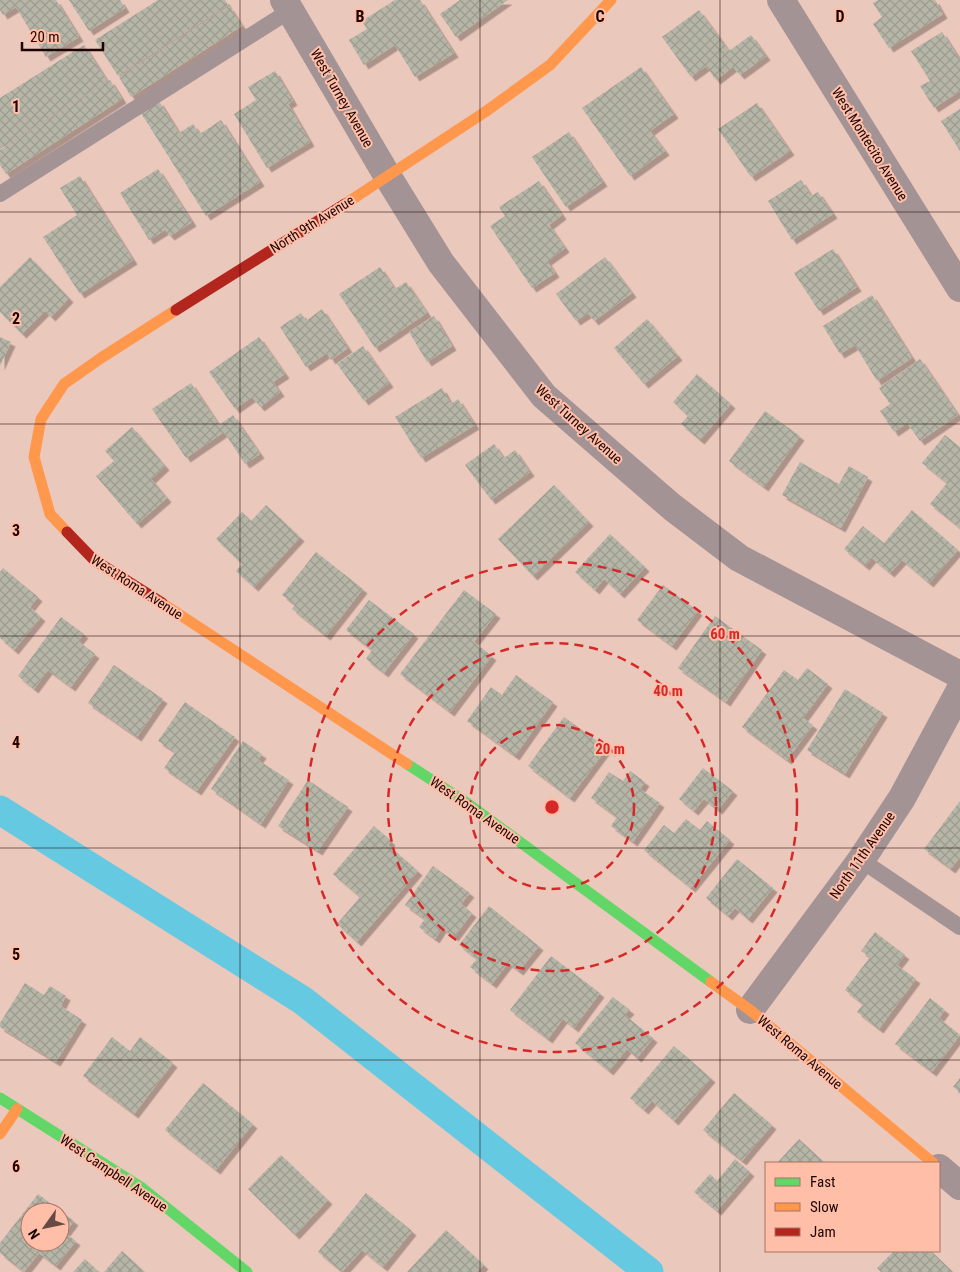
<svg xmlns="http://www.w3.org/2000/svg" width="960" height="1272" font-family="'Roboto Condensed',sans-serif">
<defs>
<pattern id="building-cross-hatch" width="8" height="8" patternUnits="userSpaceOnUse" patternTransform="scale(1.25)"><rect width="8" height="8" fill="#b6b6a8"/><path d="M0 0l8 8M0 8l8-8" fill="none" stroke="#9c9b8f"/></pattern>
<filter id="shadow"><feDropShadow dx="4.5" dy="4.5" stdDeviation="0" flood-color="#0004"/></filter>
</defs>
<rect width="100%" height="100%" fill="#ebc8bc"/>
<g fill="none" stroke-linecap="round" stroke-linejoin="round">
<path stroke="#66c9e2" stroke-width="29" d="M0,810l302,190 347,272"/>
</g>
<g fill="url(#building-cross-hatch)" fill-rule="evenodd" filter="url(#shadow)">
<path d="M0,0h56l23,37 -33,20 -30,-50 -13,8 -3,-5z"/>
<path d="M69,0h51l5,8 -36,23z"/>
<path d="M158,0h67l3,5 -110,71 -23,-36z"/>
<path d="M395,0h25l34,53 -39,24 -20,-32 -31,20 -15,-25 18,-11 -5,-8z"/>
<path d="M460,0h48l-52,37 -16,-23z"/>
<path d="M878,0h57l8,14 -54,34 -16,-24 9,-7 -9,-14z"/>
<path d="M229,6l13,20 -111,71 -12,-20z"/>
<path d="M699,10l30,41 22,-16 15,21 -26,19 -7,-8 -17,13 -10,-14 -15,11 -29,-40z"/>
<path d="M942,32l18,28v31l-26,17 -14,-22 10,-5 -19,-30z"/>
<path d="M84,45l23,36 -107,68v-51z"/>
<path d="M641,67l33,47 -24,17 15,20 -35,25 -48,-68z"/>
<path d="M275,71l18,30 -5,3 22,38 -43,26 -33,-54 22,-14 -8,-13z"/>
<path d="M110,80l12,19 -116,75 -6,-9v-15z"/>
<path d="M159,101l20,32 14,-9 7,10 21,-14 39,62 -54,34 -65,-103z"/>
<path d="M757,103l33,48 -39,26 -33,-48z"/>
<path d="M960,109v42l-19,-30z"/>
<path d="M569,132l34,50 -37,25 -34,-50z"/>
<path d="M158,169l34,53 -22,14 -5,-6 -16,10 -29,-47z"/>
<path d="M80,176l53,84 -53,34 -37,-57 34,-22 -17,-27z"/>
<path d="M801,180l10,16 7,-4 15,22 -41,26 -24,-39z"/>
<path d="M539,181l23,34 -13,10 16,23 -18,13 8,12 -23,15 -42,-62 15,-10 -6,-9z"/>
<path d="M833,249l24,38 -38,24 -25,-38z"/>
<path d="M30,257l39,41 -18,19 -6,-6 -23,23 -22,-22v-25z"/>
<path d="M605,257l27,36 -38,28 -6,-8 -12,8 -20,-27z"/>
<path d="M380,267l15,22 11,-7 21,31 -52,35 -36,-54z"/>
<path d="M872,295l40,63 -35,23 -22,-36 -15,9 -17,-28z"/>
<path d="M322,309l26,39 -17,12 -4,-7 -21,14 -26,-40 21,-14 5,8z"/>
<path d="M434,316l18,30 -25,16 -18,-30z"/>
<path d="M647,319l31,37 -34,28 -30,-36z"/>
<path d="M0,337l11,5 -11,24z"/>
<path d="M259,337l26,37 -12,8 7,10 -20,15 -8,-10 -17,12 -26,-37z"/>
<path d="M363,346l26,37 -25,18 -27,-37z"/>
<path d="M920,359l38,56 -38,26 -13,-18 -13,9 -14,-21 10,-7 -11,-16z"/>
<path d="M697,374l34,30 -31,36 -19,-16 7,-8 -15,-14z"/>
<path d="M191,383l28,42 14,-10 27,39 -15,10 -21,-32 -38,26 -34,-49z"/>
<path d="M442,388l9,16 7,-5 17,26 -54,33 -26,-41z"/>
<path d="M765,411l35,25 -36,51 -35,-26z"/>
<path d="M132,427l33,39 -14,13 16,19 -30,26 -41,-48 18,-15 -9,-10z"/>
<path d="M945,435l15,12v81l-30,-24 17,-21 -25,-20z"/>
<path d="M494,444l10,14 11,-8 15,22 -39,28 -26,-35z"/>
<path d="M800,462l39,22 10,-18 19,11 -27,51 -59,-33z"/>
<path d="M554,485l35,37 -56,54 -35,-37z"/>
<path d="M266,505l34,32 -46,50 -18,-16 6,-7 -26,-25 26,-27 9,9z"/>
<path d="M912,510l46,40 -29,33 -27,-23 -12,13 -18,-15 -7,8 -21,-17 19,-23 21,17z"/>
<path d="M610,534l35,33 -25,27 -16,-15 -9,11 -20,-18z"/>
<path d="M316,552l47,37 -37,47 -34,-27 3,-4 -13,-10z"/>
<path d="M3,568l35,29 -8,10 11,10 -27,33 -14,-12v-66z"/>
<path d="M663,585l35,26 -26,35 -35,-26z"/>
<path d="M464,590l32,24 -22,28 18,14 -42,56 -50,-38z"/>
<path d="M369,600l45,34 -30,39 -18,-14 6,-9 -26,-20z"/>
<path d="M715,616l47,34 -36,52 -48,-34z"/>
<path d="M61,617l23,17 -6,7 17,13 -24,33 -23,-17 -14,19 -16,-13z"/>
<path d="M114,665l49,34 -26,38 -49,-34z"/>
<path d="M807,668l21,16 -25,34 10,7 -26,35 -45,-33 42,-57 14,10z"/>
<path d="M516,675l37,27 -38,54 -48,-35 24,-34 11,8z"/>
<path d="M845,689l38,24 -38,61 -38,-24z"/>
<path d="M185,702l50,35 -38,54 -33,-23 11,-16 -17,-11z"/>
<path d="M564,717l43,31 -37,50 -42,-32z"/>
<path d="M243,741l19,13 -4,6 31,20 -28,44 -50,-35z"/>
<path d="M703,768l30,23 -15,19 -14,-11 -10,12 -15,-12z"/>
<path d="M630,771l15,11 -5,7 20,14 -27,39 -22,-16 6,-9 -26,-19 18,-26 14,9z"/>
<path d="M308,780l40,27 -30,44 -40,-25z"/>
<path d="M960,801v56l-9,12 -27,-20z"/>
<path d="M686,819l14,11 7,-9 23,19 -39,48 -47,-38 20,-25 10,8z"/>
<path d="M374,826l17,15 -3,4 30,26 -61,71 -20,-18 23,-27 -27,-23z"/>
<path d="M737,859l36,29 -25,31 -13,-11 -7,8 -22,-18z"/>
<path d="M433,866l37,27 -9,11 11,9 -18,24 -12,-9 -7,11 -16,-12 6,-8 -20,-14z"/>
<path d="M489,906l50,40 -20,25 -11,-8 -16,21 -22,-17 7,-8 -18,-14z"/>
<path d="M875,932l30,23 -8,10 19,14 -37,50 -22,-17 6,-8 -18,-14 25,-33 -9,-6z"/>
<path d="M551,956l49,37 -26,35 -11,-9 -15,20 -38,-29z"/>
<path d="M25,983l19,12 6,-9 16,10 -5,10 21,14 -26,42 -56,-35v-4z"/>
<path d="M613,997l17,13 -5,5 28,23 -16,20 -10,-9 -18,22 -34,-28z"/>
<path d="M930,998l15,12 -6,8 21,17 -28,37 -37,-28z"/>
<path d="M112,1037l18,14 10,-14 33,26 -39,51 -51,-38z"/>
<path d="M674,1046l37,32 -37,43 -22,-20 -8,9 -14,-12z"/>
<path d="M960,1078v14l-7,-5z"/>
<path d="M203,1083l50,41 -37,46 -51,-40z"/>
<path d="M734,1093l38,32 -30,36 -39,-31z"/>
<path d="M799,1139l26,24h-48z"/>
<path d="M281,1155l47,45 -33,35 -47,-46z"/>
<path d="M735,1159l15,13 -33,39 -23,-19 16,-18 7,7z"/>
<path d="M366,1193l46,38 -29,36 -21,-17 -20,22 -24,-20z"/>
<path d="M38,1194l36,27 -9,12 11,8 -20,25 -17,-13 -15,19 -24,-19v-10zM30,1212h30v30h-30z"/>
<path d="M446,1230l38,35 -7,7h-70z"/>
<path d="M122,1251l23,21h-41z"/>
<path d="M894,1251h37l22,21h-72l-4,-4z"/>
<path d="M85,1259l14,13h-26z"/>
</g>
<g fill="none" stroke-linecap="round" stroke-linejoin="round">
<g stroke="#a49394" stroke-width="16">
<path d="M0,194l291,-184"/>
<path d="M861,860l99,67"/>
</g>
<g stroke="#a49394" stroke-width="28">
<path d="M284,0l104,177 53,86 103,133 128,111 67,51 221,117"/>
<path d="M781,0l179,288"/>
<path d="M750,1010l111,-150 41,-62 58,-108"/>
<path d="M939,1168l21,18"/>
</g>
<g stroke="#63d668" stroke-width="11">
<path d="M407,764l57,37 247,181"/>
<path d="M0,1098l142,90 105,84"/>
</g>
<g stroke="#ff974d" stroke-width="11">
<path d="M345,204l140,-92 65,-47 61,-65"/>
<path d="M67,532l-17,-18 -16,-57 7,-38 23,-35 37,-26 75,-48"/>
<path d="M162,603l245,161"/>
<path d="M711,982l39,28 183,153"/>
<path d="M0,1134l17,-25"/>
</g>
<g stroke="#b3261e" stroke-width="11">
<path d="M176,310l169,-106"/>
<path d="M67,532l27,28 68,43"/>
</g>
</g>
<path fill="none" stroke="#1d0400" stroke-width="1" stroke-opacity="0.55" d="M240,0v1272M480,0v1272M720,0v1272M0,212h960M0,424h960M0,636h960M0,848h960M0,1060h960"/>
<g fill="none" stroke="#d62828" stroke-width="2.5" stroke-dasharray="9 6">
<circle cx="552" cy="807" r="82"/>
<circle cx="552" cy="807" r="164"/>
<circle cx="552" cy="807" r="245"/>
</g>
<g text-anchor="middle" stroke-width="4" stroke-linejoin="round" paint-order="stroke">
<g font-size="14" fill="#1d0400" stroke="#ffbea8">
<text transform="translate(342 98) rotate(60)" y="5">West Turney Avenue</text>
<text transform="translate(870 144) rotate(58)" y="5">West Montecito Avenue</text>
<text transform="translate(312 224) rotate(-32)" y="5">North 9th Avenue</text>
<text transform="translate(579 424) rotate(42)" y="5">West Turney Avenue</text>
<text transform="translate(137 587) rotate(33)" y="5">West Roma Avenue</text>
<text transform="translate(475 810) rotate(35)" y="5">West Roma Avenue</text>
<text transform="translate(862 855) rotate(-55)" y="5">North 11th Avenue</text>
<text transform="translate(800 1052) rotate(40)" y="5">West Roma Avenue</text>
<text transform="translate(114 1173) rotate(34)" y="5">West Campbell Avenue</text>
</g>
</g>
<g font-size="16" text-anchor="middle" font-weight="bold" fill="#1d0400" stroke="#ffbea8" stroke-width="4" stroke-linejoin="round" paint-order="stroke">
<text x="360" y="22">B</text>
<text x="600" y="22">C</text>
<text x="840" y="22">D</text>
<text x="16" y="112">1</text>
<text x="16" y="324">2</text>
<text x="16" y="536">3</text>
<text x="16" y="748">4</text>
<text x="16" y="960">5</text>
<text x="16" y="1172">6</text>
</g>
<circle cx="552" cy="807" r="8" fill="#d62828" stroke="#ffbea8" stroke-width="2.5"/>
<g font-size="15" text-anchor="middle" font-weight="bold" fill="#d62828" stroke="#ffbea8" stroke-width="4" stroke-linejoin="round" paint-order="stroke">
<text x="725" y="639">60 m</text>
<text x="668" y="696">40 m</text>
<text x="610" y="754">20 m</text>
</g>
<rect x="765" y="1162" width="175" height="90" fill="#ffbea8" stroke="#a57465"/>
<rect x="775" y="1178" width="25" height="8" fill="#63d668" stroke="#a57465"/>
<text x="810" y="1187" font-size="15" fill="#1d0400">Fast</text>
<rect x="775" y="1203" width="25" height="8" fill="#ff974d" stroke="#a57465"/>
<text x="810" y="1212" font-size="15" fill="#1d0400">Slow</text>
<rect x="775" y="1228" width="25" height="8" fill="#b3261e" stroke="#a57465"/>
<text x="810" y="1237" font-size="15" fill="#1d0400">Jam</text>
<g transform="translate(45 1227) rotate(237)"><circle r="24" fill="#ffbea8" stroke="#a57465"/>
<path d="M0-4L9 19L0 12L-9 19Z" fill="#654942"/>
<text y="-8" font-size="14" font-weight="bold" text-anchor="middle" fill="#1d0400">N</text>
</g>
<path d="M22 42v8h81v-8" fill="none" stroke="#1d0400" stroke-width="2.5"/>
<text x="30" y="42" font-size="15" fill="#1d0400" stroke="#ffbea8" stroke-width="4" paint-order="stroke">20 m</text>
</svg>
